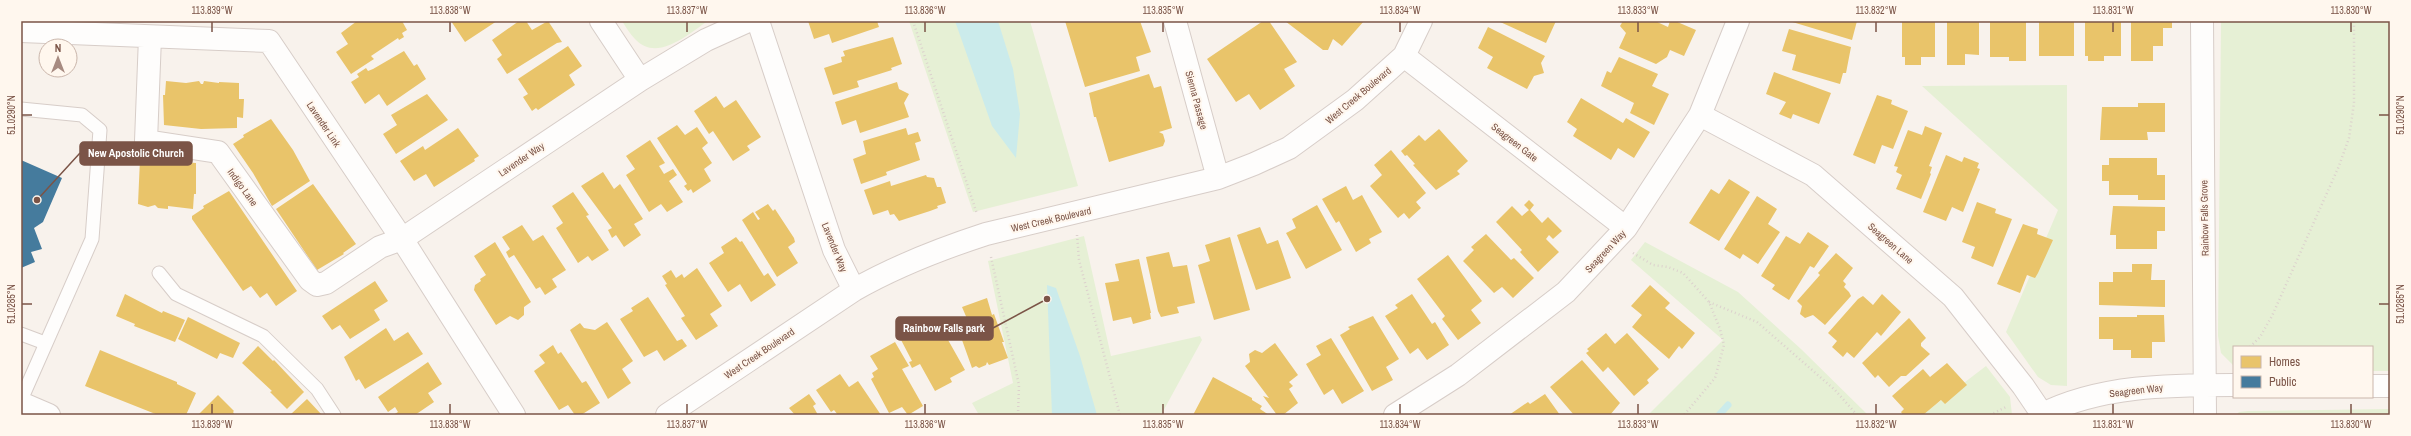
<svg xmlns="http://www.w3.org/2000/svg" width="2411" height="436" viewBox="0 0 2411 436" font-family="'Archivo Narrow',sans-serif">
<rect width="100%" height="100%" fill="#f8f2ec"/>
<path fill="#e6f0d5" d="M622,21H708C688,34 657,63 635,39C630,34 626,27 622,21Z
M909,21H1030L1078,186L973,212Z
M2221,21H2390V371H2372V347H2234V366L2221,353L2218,336Z
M2067,85V386L2051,385L2038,377L2006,332L2058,210L1922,86Z
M1084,236L1111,356L1200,336L1202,340L1161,415H979L972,403L1013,383L988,261Z
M1645,242L1738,292L1801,349L1868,415H1648L1723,340L1631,260Z
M1986,366L2010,397L2012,415H1922Z
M2390,409V415H2236L2239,412L2248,411Z"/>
<path fill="#cbebeb" d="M955,21H998L1013,69L1020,114L1016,158L992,126Z
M1047,285L1056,288L1080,356L1097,415H1052Z"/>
<path fill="#e9c46a" d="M357,21H402L407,30L402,33L404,37L399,40L398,38L371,56L374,59L351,74L336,52L348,44L341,33Z
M451,21H497L465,42Z
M519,21H526L532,30L548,21L562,42L557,43L507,74L497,59L502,55L492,40Z
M808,21H877L879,27L832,43L829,34L814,39Z
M1065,21H1140L1151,52L1136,57L1140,71L1085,87Z
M1263,21H1269L1297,62L1284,69L1295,86L1260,110L1249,94L1236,102L1207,59Z
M1285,21H1364L1342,46L1333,39L1328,50H1323Z
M1498,21H1556L1546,43Z
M1623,21H1655L1668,27L1670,21H1675L1696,30L1684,56L1670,50L1667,57L1656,64L1619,48L1626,33L1620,26Z
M1789,21H1857L1852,40Z
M1902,21H1935V57H1921V65H1905V57H1902Z
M1947,21H1979V55L1965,54V65H1947Z
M1990,21H2026V61H2009V57H1990Z
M2039,21H2074V56H2039Z
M2085,21H2121V56H2104V61H2088V56H2085Z
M2131,21H2172V28H2163V46H2153V61H2131Z
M1488,27L1545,56L1541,63L1544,73L1534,76L1527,89L1487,68L1493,57L1478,48Z
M1789,29L1851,47L1846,73H1843L1840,84L1792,70L1796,55L1782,51Z
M893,37L902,64L891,68L892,70L857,81L859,87L833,95L824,68L842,62L841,57L845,56L843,51Z
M568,46L582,66L569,75L575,85L538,110L536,108L532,111L523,97L528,94L518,79Z
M404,51L414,66L417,64L426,79L387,106L379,94L365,104L351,82L359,77L357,74L366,68L368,71L373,69Z
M1619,57L1658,74L1652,86L1669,94L1654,125L1630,113L1634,103L1601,86L1607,71L1611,73Z
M1774,72L1831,93L1819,124L1793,114L1791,119L1779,114L1786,102L1766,94Z
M1149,74L1154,88L1161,86L1172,128L1159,132L1163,134L1165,141L1163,146L1109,162L1096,117H1094L1089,93Z
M166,81L186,83L199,81L201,84H203L204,81L219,83V82L239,83V99H244L243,118L237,117V128L201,129L164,125L163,95H165Z
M897,82L899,89L909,94L904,103L909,117L860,133L856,120L842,125L835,102Z
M427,94L448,120L396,154L383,134L397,125L391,115Z
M1877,95L1892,100L1891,104L1908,111L1893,149L1882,145L1875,164L1853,155Z
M716,96L724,108L736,100L761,137L747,146L750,150L733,161L713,131L709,134L694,111Z
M1581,98L1623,123L1626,118L1650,132L1634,158L1618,148L1611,160L1573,136L1577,129L1567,122Z
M2138,103H2165V132H2147L2148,140H2100L2102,107H2138Z
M271,119L293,150L310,181L272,206L253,173L233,144L244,137L243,135Z
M677,125L685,135L697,127L708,143L702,148L712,163L704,169L711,181L693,193L691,189L688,191L684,186L687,184L657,138Z
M1925,126L1942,133L1929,166L1932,167L1930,173L1931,174L1921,199L1896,189L1902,175L1896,172L1898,167L1894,166L1908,130L1922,135Z
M458,128L479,156L474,159L475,161L434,187L426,174L414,181L400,161L423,146L425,150Z
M906,128L908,135L918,132L921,141L915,143L920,160L886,172L887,175L861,184L853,159L866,154L863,141Z
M1439,129L1468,161L1457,171L1460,174L1436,190L1413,165L1415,164L1407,155L1405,156L1401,151L1419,135L1425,141Z
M650,140L665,163L659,166L664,174L673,169L677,175L669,181L683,202L667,212L661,204L649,212L626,175L635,169L626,156Z
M1391,150L1426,193L1416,202L1421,208L1409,219L1404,213L1398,218L1370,186L1382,175L1374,165Z
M1946,155L1962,162L1964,157L1979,163L1977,168L1980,169L1963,212L1952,207L1946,221L1923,212Z
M2109,158H2157V175H2165V200H2138V195H2109V181H2102V165H2109Z
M140,159L196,163V194H194L193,209L168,206V209L158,208L155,205L148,207L138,204Z
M603,172L614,189L620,184L643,219L634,224L641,235L624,247L616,235L612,238L608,230L612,228L581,186Z
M926,175L927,177L934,178L937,187H941L946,203L937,206L938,208L930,211L899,221L894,214L890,215L888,210L873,215L864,190L890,181L891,186Z
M1729,179L1750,192L1719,241L1689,223L1711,189L1719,194Z
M313,184L356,244L343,253L344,254L317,270L276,209Z
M1346,186L1353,200L1362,195L1382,232L1369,239L1371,243L1356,252L1339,221L1336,223L1322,199Z
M229,191L297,291L276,306L267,293L260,298L251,286L243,291L192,219V216L204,208L203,206Z
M573,192L589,215L586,216L609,250L592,261L588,256L578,263L556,228L563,223L552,206Z
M1757,196L1777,209L1768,224L1780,232L1758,264L1743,254L1740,259L1724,249Z
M1529,200L1534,205L1530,210L1542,223L1548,217L1562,231L1553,239L1549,235L1546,239L1559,252L1538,272L1520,252L1522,250L1496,222L1512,206L1522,216L1529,210L1524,205Z
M1977,202L1996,209L1995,213L2012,219L1993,267L1971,258L1975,247L1962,242Z
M768,204L773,211L775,209L794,238L795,242L788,247L798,263L777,277L742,220L753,212L758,220L760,219L755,212Z
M1317,205L1342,250L1306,269L1286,233L1296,228L1292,219Z
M2113,206L2165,207V231H2157V249H2116V235H2110Z
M2023,224L2038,229L2037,234L2053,240L2038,273L2035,278L2027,275L2020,293L1997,284Z
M522,225L533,241L543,235L566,270L552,279L557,287L545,295L540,287L536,289L514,255L509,258L506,252L510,249L502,237Z
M1260,227L1267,244L1278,240L1291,278L1256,290L1237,235Z
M1808,232L1829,246L1814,268L1810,266L1789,300L1772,289L1775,285L1761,276L1786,236L1800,244Z
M1486,234L1511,260L1514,258L1534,278L1513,298L1502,287L1494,293L1463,261L1474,250L1471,247Z
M736,237L740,242L742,241L764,276L768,273L776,285L751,302L740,284L728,292L709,263L724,253L721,247Z
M1230,237L1250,310L1214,320L1198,265L1210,261L1205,245Z
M495,242L531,302L524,307V315L518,320L510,316L496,325L474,290L475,285L481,281L480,279L486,275L474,256Z
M1169,252L1173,267L1187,265L1195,303L1177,307L1179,313L1161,317L1158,311L1146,257Z
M1836,253L1853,268L1843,281L1846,284L1844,287L1849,292L1851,296L1825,325L1813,315L1805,318L1800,314L1802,306L1797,301L1820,275L1818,273Z
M1448,255L1482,301L1471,310L1481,323L1458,340L1442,319L1445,316L1417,279Z
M1139,259L1151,313H1150L1151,319L1133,324L1131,317L1113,321L1105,283L1119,281L1115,264Z
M2132,264H2152L2151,280H2165V307L2099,305V282H2113V272H2132Z
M697,268L722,306L710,314L718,326L696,340L681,318L685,316L665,285L667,284L662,276L671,270L676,278L682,274L684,278Z
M375,281L388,301L374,310L380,320L350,339L340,325L332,330L322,316Z
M1650,285L1670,303L1665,308L1695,333L1682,349L1679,346L1669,359L1632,327L1642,315L1631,306Z
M125,294L162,313L163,311L185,320L175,342L134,326L135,324L116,316Z
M1412,294L1432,324L1435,322L1449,345L1427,360L1418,348L1410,354L1385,316L1398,308L1395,305Z
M1882,294L1901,312L1881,336L1877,332L1854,358L1847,352L1843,357L1832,347L1837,341L1828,333L1858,299L1863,296L1873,305Z
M648,297L677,341L682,339L687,346L664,361L657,350L644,357L620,319L633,311L631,308Z
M987,298L992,315L994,314L1004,342H1002L1008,358L989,365L987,362L986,365L979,368L976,366L972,368L962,340L964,339L959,324L968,321L962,307Z
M2137,315H2164L2165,342H2152V358H2131V350H2113V339H2099V317H2137Z
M1373,316L1399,359L1386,367L1393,380L1372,391L1340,335L1350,329L1348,327Z
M188,317L240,343L233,358L220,353L217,359L178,339Z
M1909,318L1926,338L1921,343V346L1930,354L1906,376H1901L1889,387L1878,375L1875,378L1862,363Z
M607,322L633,361L622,369L631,383L608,399L570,330L580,323L584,328L595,330Z
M923,325L930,337L943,331L965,370L950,378L952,382L935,391L920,364L912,368L909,362L912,361L900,338Z
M386,328L394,341L408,332L423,354L365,389L359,379L356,381L344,357Z
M1606,333L1615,344L1627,333L1659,369L1647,380L1649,383L1634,396L1608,367L1603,372L1586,353L1589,351L1587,349Z
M1331,338L1364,391L1342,404L1333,389L1324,395L1306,364L1321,355L1316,346Z
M895,342L909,366L902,369L923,406L908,415L902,407L889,413L871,379L874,377L872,373L878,369L870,356Z
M1275,343L1298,375L1289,382L1293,386L1289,389L1298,403L1283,415H1277L1263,396L1269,398L1245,366L1250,362L1249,354L1255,350L1262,353Z
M553,345L558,354L561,352L582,383L586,381L600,403L581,415H575L568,405L559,410L534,371L545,363L539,355Z
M258,346L273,361L274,360L304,392L287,409L270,392L272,391L242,363Z
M100,350L177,382V384L196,393L186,415H158L85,386Z
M1582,360L1620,403L1610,415H1574L1550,387Z
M428,362L442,384L428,393L434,402L415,415H393L398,412L395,407L388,412L378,397Z
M1947,363L1967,385L1945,404L1941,400L1923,415H1903L1901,412L1904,409L1892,396L1923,369L1930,377Z
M840,374L849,387L858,381L881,415H838L834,410L831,412L816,390Z
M1213,377L1252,398V400L1262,406L1260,409L1269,415H1193Z
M809,394L816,404L813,406L818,415H795L789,408Z
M1545,394L1560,415H1509L1528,402L1530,404Z
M218,395L234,411L233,412L235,415H198Z
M307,399L322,415H290Z"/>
<path fill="#457b9d" d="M21,160L62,178L43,222L34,228L42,249L31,252L35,262L21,268Z"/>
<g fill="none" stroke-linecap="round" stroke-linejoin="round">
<path stroke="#cbebeb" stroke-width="7" d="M1719,415L1728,405"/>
<defs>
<path id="service" d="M21,109L82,115L100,130L92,239L21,400
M159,273L176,294L263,336L317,389L334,415
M21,334L45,343"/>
<path id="minor" d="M601,21L640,80
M758,21L834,250L854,290
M1175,21L1218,178
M2202,21L2205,415
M21,31L269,41L402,239L514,415
M150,37L146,141L218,152L310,280L317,285L326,283L380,247L402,239L640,80L706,40L748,21
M1404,56L1626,228
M1700,115L1813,175L1953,297L2023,386L2042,414
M2372,386H2390
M21,403L49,415
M667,415L854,290C896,266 940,249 986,234L1218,178L1254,164L1289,148L1355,100L1404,56L1421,21
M1395,415L1458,375L1566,292L1626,228L1700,115L1738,21
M2041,415C2100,385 2170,385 2234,385"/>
</defs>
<use href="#service" stroke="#d7cdc8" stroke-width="15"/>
<use href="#minor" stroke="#d7cdc8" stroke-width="24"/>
<path stroke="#dcd1cd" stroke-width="2.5" stroke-dasharray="1 3" stroke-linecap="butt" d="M283,21H284
M913,21L977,214
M1077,235L1079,260L1120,415
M1633,253L1653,265L1668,267L1683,273L1709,302L1720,329L1724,345L1715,378L1684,415
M991,257L1019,385L1018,415
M1709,302L1757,322L1835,390L1857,415
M2250,347L2260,337L2272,316L2339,166L2349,138L2354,103V21
M1990,415L2006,407"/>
<use href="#service" stroke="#fefdfc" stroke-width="13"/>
<use href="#minor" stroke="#fefdfc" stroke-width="22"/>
</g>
<path fill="none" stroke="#7b5447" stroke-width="1.5" d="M212,22V32M450,22V32M687,22V32M925,22V32M1163,22V32M1400,22V32M1638,22V32M1876,22V32M2113,22V32M2351,22V32M22,115H32M2379,115H2389M22,304H32M2379,304H2389M212,404V414M450,404V414M687,404V414M925,404V414M1163,404V414M1400,404V414M1638,404V414M1876,404V414M2113,404V414M2351,404V414"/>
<g text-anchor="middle" stroke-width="4" stroke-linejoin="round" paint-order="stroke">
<g font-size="10" fill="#7b5447" stroke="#fff7ee">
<text transform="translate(1358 95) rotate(-40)" y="4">West Creek Boulevard</text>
<text transform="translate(1197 100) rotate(75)" y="4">Sienna Passage</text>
<text transform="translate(324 124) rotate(56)" y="4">Lavender Link</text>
<text transform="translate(1515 142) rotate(38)" y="4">Seagreen Gate</text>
<text transform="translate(521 159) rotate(-34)" y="4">Lavender Way</text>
<text transform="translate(243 187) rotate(54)" y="4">Indigo Lane</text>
<text transform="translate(2204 218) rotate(-91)" y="4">Rainbow Falls Grove</text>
<text transform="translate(1051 219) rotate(-13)" y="4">West Creek Boulevard</text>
<text transform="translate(1891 243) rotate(41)" y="4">Seagreen Lane</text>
<text transform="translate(835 247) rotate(68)" y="4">Lavender Way</text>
<text transform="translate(1605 251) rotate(-47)" y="4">Seagreen Way</text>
<text transform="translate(759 353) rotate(-34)" y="4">West Creek Boulevard</text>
<text transform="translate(2136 390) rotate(-7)" y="4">Seagreen Way</text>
</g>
</g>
<path fill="none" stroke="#7b5447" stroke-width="1.5" d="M37 200L80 153M1047 299L993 328"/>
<g fill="#7b5447" stroke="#fff7ee" stroke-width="1.5">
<circle cx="37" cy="200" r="4"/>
<circle cx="1047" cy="299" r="4"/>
</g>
<g fill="#7b5447" stroke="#7b5447" stroke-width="1.5">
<rect x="80" y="142" width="112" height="23" rx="4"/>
<rect x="896" y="317" width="97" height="23" rx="4"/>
</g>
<g font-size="11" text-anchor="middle" font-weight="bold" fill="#fff">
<text x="136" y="157">New Apostolic Church</text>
<text x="944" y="332">Rainbow Falls park</text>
</g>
<rect width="2411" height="436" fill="none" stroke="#fff7ee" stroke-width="44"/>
<rect x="2233" y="346" width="140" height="52" fill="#fff7ee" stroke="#cab6ab"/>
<rect x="2241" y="356" width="20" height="12" fill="#e9c46a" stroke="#cab6ab"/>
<text x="2269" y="366" font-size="12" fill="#7b5447">Homes</text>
<rect x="2241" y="376" width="20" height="12" fill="#457b9d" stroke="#cab6ab"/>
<text x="2269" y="386" font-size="12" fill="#7b5447">Public</text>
<g transform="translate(58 58)"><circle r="19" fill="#fff7ee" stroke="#cab6ab"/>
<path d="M0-3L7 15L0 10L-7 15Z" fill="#a78b81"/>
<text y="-6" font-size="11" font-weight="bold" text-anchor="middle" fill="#7b5447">N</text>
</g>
<rect x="22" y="22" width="2367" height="392" fill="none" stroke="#7b5447" stroke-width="1.5"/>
<g font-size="10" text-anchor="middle" fill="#7b5447">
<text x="212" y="14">113.839°W</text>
<text x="450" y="14">113.838°W</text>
<text x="687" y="14">113.837°W</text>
<text x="925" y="14">113.836°W</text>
<text x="1163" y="14">113.835°W</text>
<text x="1400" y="14">113.834°W</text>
<text x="1638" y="14">113.833°W</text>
<text x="1876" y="14">113.832°W</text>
<text x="2113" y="14">113.831°W</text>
<text x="2351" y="14">113.830°W</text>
<text transform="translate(11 115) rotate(-90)" y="4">51.0290°N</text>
<text transform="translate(2400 115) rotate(-90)" y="4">51.0290°N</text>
<text transform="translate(11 304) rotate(-90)" y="4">51.0285°N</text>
<text transform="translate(2400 304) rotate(-90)" y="4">51.0285°N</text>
<text x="212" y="428">113.839°W</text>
<text x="450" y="428">113.838°W</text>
<text x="687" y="428">113.837°W</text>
<text x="925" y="428">113.836°W</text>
<text x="1163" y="428">113.835°W</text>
<text x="1400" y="428">113.834°W</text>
<text x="1638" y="428">113.833°W</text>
<text x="1876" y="428">113.832°W</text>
<text x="2113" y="428">113.831°W</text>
<text x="2351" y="428">113.830°W</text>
</g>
</svg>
